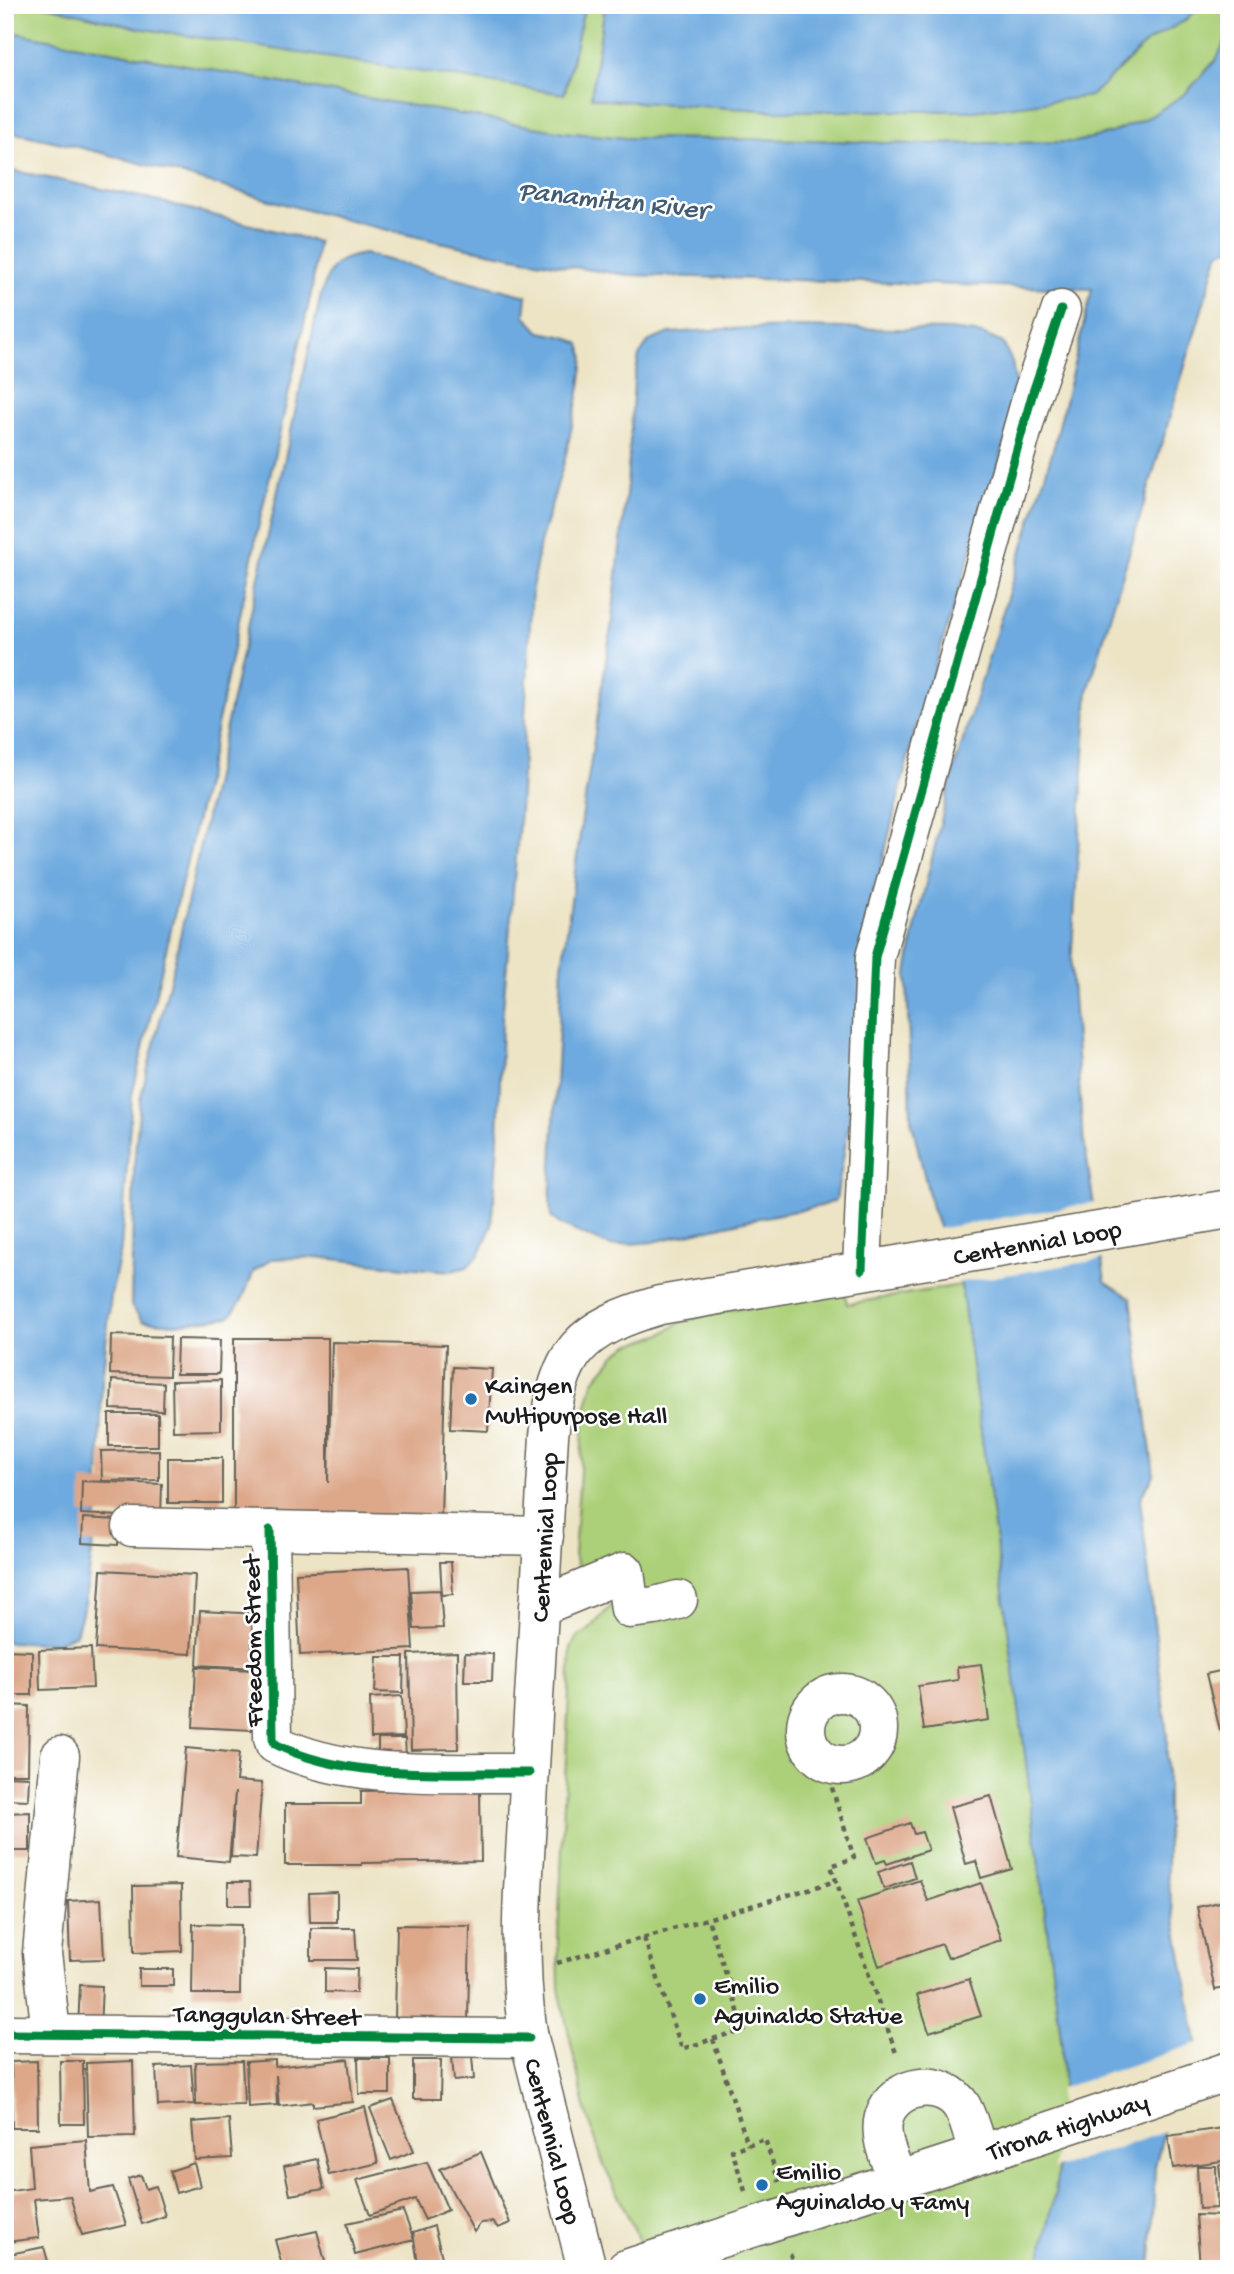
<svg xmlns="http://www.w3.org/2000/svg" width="1234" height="2274" viewBox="0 0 1234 2274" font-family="'Gochi Hand',sans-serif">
<rect width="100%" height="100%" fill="#fff"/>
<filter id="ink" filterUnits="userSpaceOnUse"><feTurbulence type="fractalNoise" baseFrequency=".0143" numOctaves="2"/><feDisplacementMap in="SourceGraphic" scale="14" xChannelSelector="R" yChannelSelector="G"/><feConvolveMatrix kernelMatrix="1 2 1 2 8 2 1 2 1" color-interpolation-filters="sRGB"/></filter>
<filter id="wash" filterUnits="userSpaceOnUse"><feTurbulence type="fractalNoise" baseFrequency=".00686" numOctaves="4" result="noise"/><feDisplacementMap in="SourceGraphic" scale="28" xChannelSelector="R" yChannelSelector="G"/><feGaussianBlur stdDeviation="1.57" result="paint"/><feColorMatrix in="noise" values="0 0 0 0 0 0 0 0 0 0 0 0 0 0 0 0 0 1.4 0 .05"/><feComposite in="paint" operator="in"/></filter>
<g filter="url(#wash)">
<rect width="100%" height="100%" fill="#ede4c6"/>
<path fill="#acd079" stroke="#64764a" stroke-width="2" d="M5,5H43L138,28L565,93L585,5H605L591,97L605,100L778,111H975L1118,71L1146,43L1187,19L1200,5H1229V34L1216,60L1186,93L1151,116L1111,133L1076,142L1008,144H911L809,140L624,138L563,132L298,86L5,31Z
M961,1285L1021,1724L1062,2046L1064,2119L1055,2194L1038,2269H647L636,2233L604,2166L585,2107L559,1989L558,1937L571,1647L577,1637L588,1631L624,1592C598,1586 580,1586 574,1555L584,1417L593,1382L616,1354L629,1345L662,1334L679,1323L712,1313L845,1293L847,1304Z"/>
<path fill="#6eaadf" stroke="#45637e" stroke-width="2" d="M43,5H585L564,94L138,28Z
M605,5H1200L1187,19L1146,43L1091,96L975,111H778L605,100L591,97Z
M5,31L298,86L563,132L625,138L809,140L911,144L1076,142L1111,133L1151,116L1186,93L1216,60L1229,34V249L1219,252L1088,691L1071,967L1082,1126L1105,1281L1131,1298L1154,1475L1140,1498L1167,1736V1875L1199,2053L1166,2123L1155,2166L1151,2269H1038L1055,2194L1064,2119L1062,2046L1021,1724L961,1285L932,1208L911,1119L907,974L914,933L951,779L1055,443L1092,289L629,275C507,260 387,232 269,200C181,175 95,148 5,131Z
M5,169L151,199L318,242L312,289L259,524L205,784L132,1095L121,1249L111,1295L102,1382L98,1507L85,1603L76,1634L56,1643L5,1642Z
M364,254L527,296L525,316L540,332L566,337L580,344L584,358L580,387L565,459L540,543L532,588L520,810L502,1021L498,1140L492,1225L479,1255L467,1267L451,1271L404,1267L316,1257L272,1259L254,1271L242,1300L229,1317L175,1324L143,1321L131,1306L134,1166L140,1100L173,968L321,294C331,266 333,259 364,254Z
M795,327L950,330L982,334L1003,343L1012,362L1017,391L1002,453L914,734L882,863L852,1106L836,1200L821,1206L749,1220L653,1242L610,1246L561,1225L551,1217L550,1203L562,967L582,819L611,628L627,485L634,381L639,356L649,341L670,333L724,329Z"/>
<path fill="#ede4c6" d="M1097,1202L1105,1259L956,1283L936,1229Z
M1201,2042L1202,2055L1168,2131L1054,2169L1060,2119L1059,2089Z"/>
<g id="blocks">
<path fill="#dda88a" d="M111,1335L170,1337L169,1376L110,1374Z
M234,1338H328V1483L332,1342L446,1345L441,1517L234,1515Z
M177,1339L220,1340L219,1374H176Z
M453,1367L492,1369L488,1431L450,1429Z
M112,1380L164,1383L163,1411L111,1409Z
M221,1380V1430L173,1431L172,1381Z
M109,1414H158V1446H109Z
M159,1450V1480L102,1481L101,1451Z
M168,1458H222V1503H168Z
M82,1481L162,1484L161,1518L81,1514Z
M83,1518L119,1520L118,1545L82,1543Z
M440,1562H451L453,1594L442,1595Z
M408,1567L413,1649L300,1655L296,1573Z
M101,1570L195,1575L191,1654L96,1649Z
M440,1590L443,1628L414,1629L411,1591Z
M200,1611L262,1614L259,1668L197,1665Z
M91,1648L93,1688L40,1690L39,1650Z
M5,1650L32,1651V1695H5Z
M457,1652L458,1749L411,1750L409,1654Z
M465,1653L493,1654L492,1681H464Z
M377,1657H404L403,1693L375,1692Z
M981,1664L989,1720L924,1730L918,1686L958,1680L957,1667Z
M196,1667L254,1670L252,1730L193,1727Z
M1229,1669V1728L1220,1730L1206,1674Z
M402,1696L404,1737L371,1738L370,1698Z
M5,1705L29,1706L28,1774H5Z
M378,1739H405L406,1757H378Z
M186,1748L239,1753L236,1781L262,1783L256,1858L231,1857L235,1792L229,1862L176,1857Z
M5,1776L29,1777L28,1800L5,1799Z
M480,1789L481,1861L362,1863V1865H285V1804H361V1791Z
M991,1796L1012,1869L981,1878L976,1861L966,1864L950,1807Z
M30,1812V1851H6L5,1813Z
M910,1823L914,1834L922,1832L928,1850L887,1864L885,1860L876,1863L867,1838Z
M910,1861L915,1878L884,1889L878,1872Z
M920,1880L928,1901L981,1883L1001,1940L948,1958L942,1944L879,1966L857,1901Z
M228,1882H250L251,1905H228Z
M181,1885L182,1951L134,1953L133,1886Z
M337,1892V1922H310L309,1893Z
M101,1899L104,1959L70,1960L68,1901Z
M1229,1900V1987L1215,1990L1197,1907Z
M193,1924L241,1925L240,1994H192Z
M397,1925L470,1926L468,2021L395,2020Z
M311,1928H355L357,1960H311Z
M5,1963H10L9,2025H5Z
M325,1968L357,1969L356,1993L325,1992Z
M139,1969H173V1986H139Z
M969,1979L981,2016L929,2032L917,1995Z
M80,1985L102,1986L100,2029L78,2028Z
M472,2056L474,2079L454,2081L452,2057Z
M358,2058H390V2094H359Z
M348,2059L353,2102L313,2106V2102L279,2106L276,2075L277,2105L248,2107L246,2062L275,2060V2067Z
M413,2060H441L440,2099H413Z
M37,2061L38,2128H12L11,2062Z
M60,2061H83L84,2124H61Z
M133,2061L135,2136L88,2137L86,2063Z
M242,2061L244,2104L196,2105L195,2062Z
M191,2065L194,2104L158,2106L156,2067Z
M393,2100L414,2151L391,2160L370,2108Z
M365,2107L378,2163L329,2175L316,2119Z
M229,2119L232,2158L195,2160L192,2122Z
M1229,2127V2160L1173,2168L1168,2136Z
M86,2140L90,2192L113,2187L126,2225L82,2235L70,2196L34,2199L39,2238L6,2242L5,2192L32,2188L29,2145Z
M481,2152L510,2223L498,2228L493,2222L481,2223L474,2232L440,2169Z
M317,2159L324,2189L290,2195L284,2166Z
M427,2162L448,2210L425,2220L415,2199L370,2215L357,2180Z
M194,2163L200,2186L176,2193L170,2171Z
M1229,2164V2209L1224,2210L1219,2165Z
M1197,2166H1216L1217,2208L1199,2209Z
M141,2175L146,2189L156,2186L165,2216L142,2224L128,2179Z
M403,2211L414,2240L355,2255L347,2223Z
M1196,2215L1229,2216V2268L1200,2266Z
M434,2226L445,2269H419L413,2233Z
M317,2231L327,2269H283L275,2240Z
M44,2247L50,2269H5V2255Z"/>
</g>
</g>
<g filter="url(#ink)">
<use href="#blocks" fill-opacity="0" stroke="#656258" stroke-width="2"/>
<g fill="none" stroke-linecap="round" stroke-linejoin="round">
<defs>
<g id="minor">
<path d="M862,1270L875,957L1033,392L1061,310"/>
<path d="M132,1527L544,1536"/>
<path d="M270,1530L273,1738L275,1744C347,1781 450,1772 529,1773"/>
<path d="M539,1607L625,1572L630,1609L655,1606L678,1600"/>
<circle cx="842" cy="1729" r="36"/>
<path d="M51,2033L42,1953L60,1756"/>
<path d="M5,2034L529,2038"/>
<path d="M898,2181C891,2162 878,2138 884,2117C894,2083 944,2077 962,2107C970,2121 974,2140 978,2154"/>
<path id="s1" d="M626,2269L1041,2134L1229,2071"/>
</g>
<g id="major">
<path id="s2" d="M587,2269L529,2038C520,1989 521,1940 523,1890L549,1436C558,1351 579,1329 660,1305L1229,1209"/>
</g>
</defs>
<use href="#minor" stroke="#656258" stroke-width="41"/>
<use href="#major" stroke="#656258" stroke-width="41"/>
<path stroke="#656258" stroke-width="4.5" stroke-dasharray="5 5" stroke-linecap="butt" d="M823,1759L854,1858L831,1866L897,2056
M644,1938L682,2049L744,2029L708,1919
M557,1963L836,1881
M713,2039L748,2145
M745,2191L732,2150L765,2139L779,2182
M790,2254L796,2269"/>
<use href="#minor" stroke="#fff" stroke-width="38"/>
<use href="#major" stroke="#fff" stroke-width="38"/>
<defs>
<path id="cycleway" d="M862,1270L875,957L1033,392L1061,310
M270,1530L273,1738L275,1744C347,1781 450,1772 529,1773
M5,2034L529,2038"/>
</defs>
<use href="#cycleway" stroke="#fff" stroke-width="13"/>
<use href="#cycleway" stroke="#00873e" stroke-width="9"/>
</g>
</g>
<g fill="#1f6fb2" stroke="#fff" stroke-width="2.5">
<circle cx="471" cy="1399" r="7"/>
<circle cx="700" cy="1999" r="7"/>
<circle cx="762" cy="2185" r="7"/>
</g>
<g text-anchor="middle" stroke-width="5" stroke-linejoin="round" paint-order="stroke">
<g font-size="26" fill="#1c1c1c" stroke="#fff">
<text dy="9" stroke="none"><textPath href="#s2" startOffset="1412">Centennial Loop</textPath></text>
<text dy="9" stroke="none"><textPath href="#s2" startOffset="740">Centennial Loop</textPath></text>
<text transform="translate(251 1641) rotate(-91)" y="9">Freedom Street</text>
<text transform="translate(267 2014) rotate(1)" y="9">Tanggulan Street</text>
<text dy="9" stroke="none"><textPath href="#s1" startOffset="464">Tirona Highway</textPath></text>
<text transform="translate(554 2141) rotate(76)" y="9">Centennial Loop</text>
</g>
<g font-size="26" fill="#1c1c1c" stroke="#fff" text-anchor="start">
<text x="485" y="1393">Kaingen<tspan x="485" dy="30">Multipurpose Hall</tspan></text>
<text x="714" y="1993">Emilio<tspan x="714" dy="30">Aguinaldo Statue</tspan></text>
<text x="776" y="2179">Emilio<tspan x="776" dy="30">Aguinaldo y Famy</tspan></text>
</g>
<g font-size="28" font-style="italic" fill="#415c74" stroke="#fff">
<text transform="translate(613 198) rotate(6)" y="10">Panamitan River</text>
</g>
</g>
<rect width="1234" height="2274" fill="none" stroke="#fff" stroke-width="28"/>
</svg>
